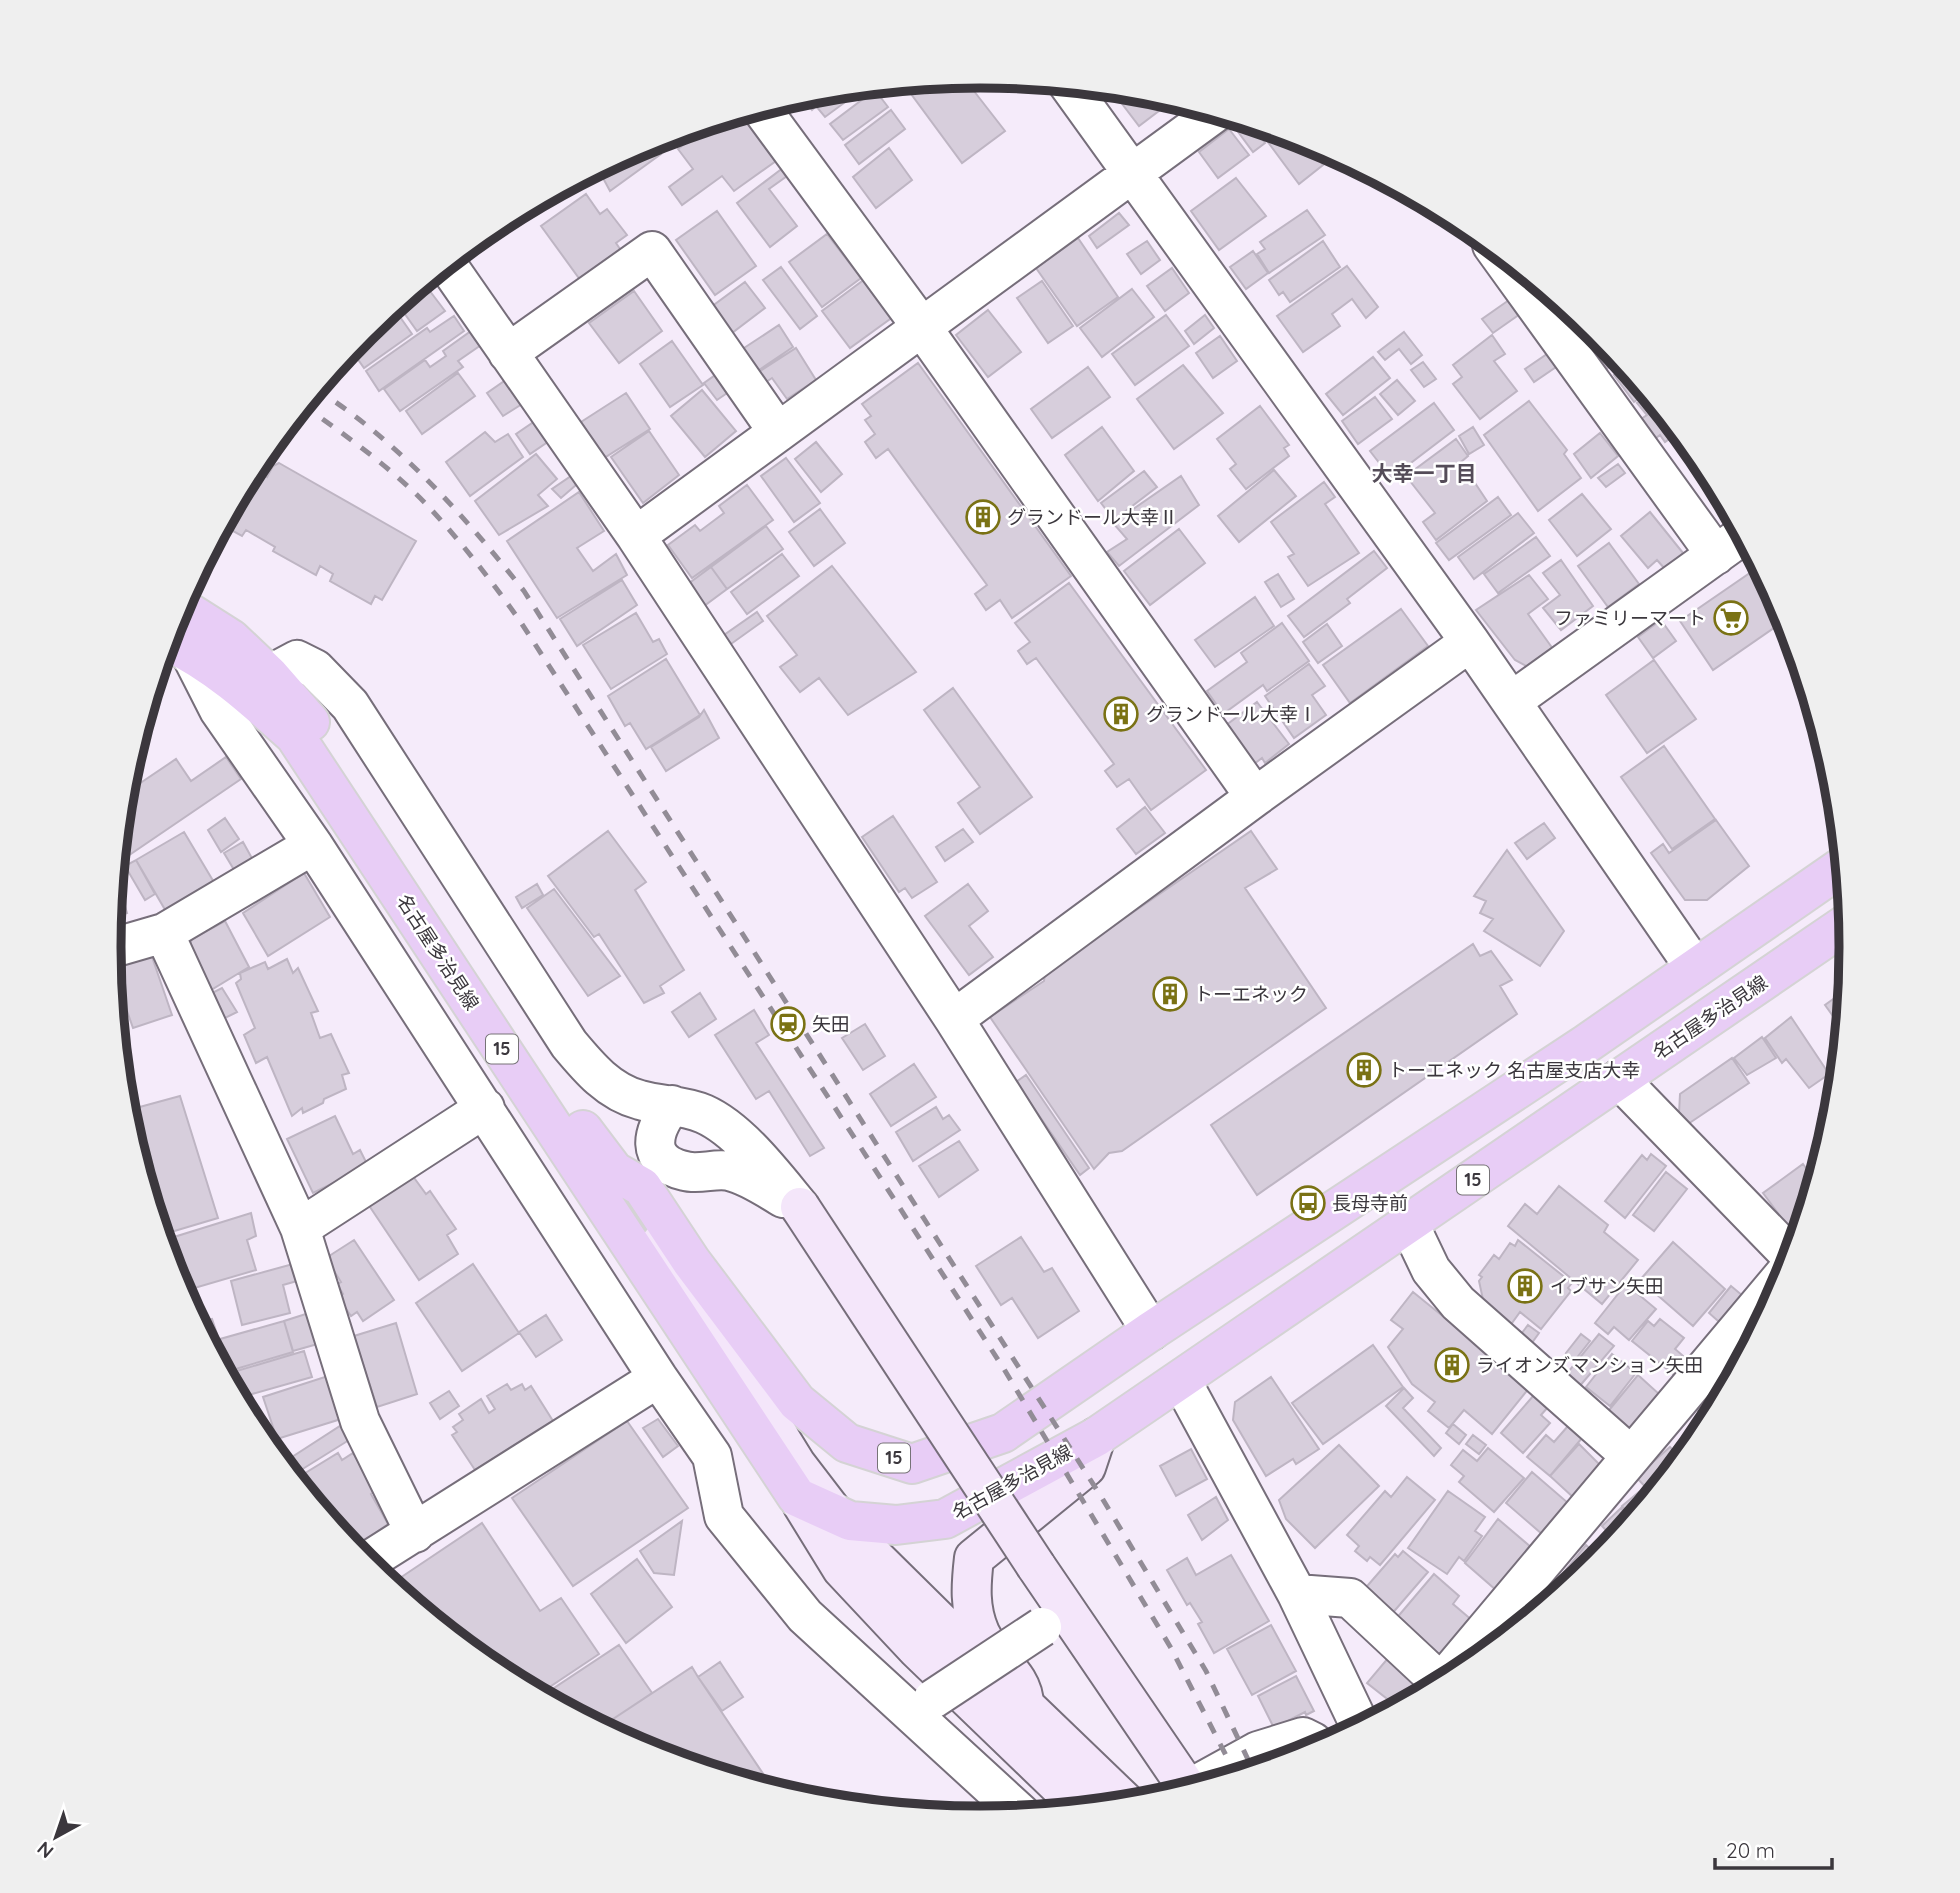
<svg xmlns="http://www.w3.org/2000/svg" width="1960" height="1893" viewBox="0 0 1960 1893" font-family="Quicksand,'Noto Sans JP',sans-serif">
<rect width="100%" height="100%" fill="#f5ebfa"/>
<path fill="#d7cedc" stroke="#beb5c3" stroke-width="2" d="M963,77L1005,131L962,163L903,83Z
M867,86L825,117L816,106L812,110L807,103L803,107L795,96Z
M1110,88L1150,92L1172,101L1139,126Z
M875,90L888,107L843,140L830,124Z
M749,110L783,156L734,191L722,176L682,205L669,187L693,169L678,149L696,135L691,128Z
M891,110L905,129L859,164L845,145Z
M1241,120L1250,122L1265,143L1253,152L1233,125Z
M1263,126L1304,139L1323,165L1299,184L1259,130Z
M1229,129L1249,155L1218,178L1199,152Z
M651,140L661,154L610,191L603,178L610,173L604,164Z
M889,148L912,180L876,208L853,177Z
M788,164L794,171L769,189L797,226L770,247L737,203Z
M1236,178L1266,216L1219,250L1191,211Z
M586,194L600,214L607,209L627,235L616,243L622,252L581,281L541,226Z
M533,202L537,207L494,234L490,227L496,222Z
M1307,210L1325,235L1269,273L1257,254L1265,249L1260,242Z
M717,211L756,266L715,295L676,240Z
M1119,213L1129,225L1097,248L1089,236Z
M827,234L861,278L822,307L789,262Z
M1078,238L1118,297L1077,326L1036,268Z
M1147,241L1160,260L1141,274L1127,254Z
M1323,241L1340,267L1290,302L1283,292L1279,295L1269,280Z
M1253,251L1268,273L1246,289L1230,267Z
M1347,266L1378,307L1366,318L1352,299L1332,314L1340,326L1303,352L1277,316Z
M781,267L817,316L800,329L763,280Z
M1172,268L1189,293L1165,311L1147,286Z
M869,276L897,314L850,348L822,311Z
M1042,281L1073,326L1048,343L1017,298Z
M423,282L445,311L417,331L397,303Z
M745,282L765,308L728,336L707,310Z
M1132,289L1154,317L1102,357L1080,328Z
M634,291L662,331L619,363L589,323Z
M1509,300L1520,314L1493,333L1482,319Z
M393,307L412,334L364,368L350,348L364,330Z
M988,310L1021,352L988,377L956,335Z
M1166,315L1189,346L1135,385L1112,354Z
M1205,315L1214,328L1194,344L1185,331Z
M454,316L464,331L379,391L366,371L427,328L430,332Z
M1584,321L1601,336L1588,346L1574,328Z
M779,325L793,347L756,372L741,350Z
M471,331L481,345L458,361L463,367L400,411L384,389L425,360L430,367L446,356L443,351Z
M1404,332L1422,355L1411,364L1399,349L1385,360L1378,352Z
M1492,335L1505,354L1494,361L1517,391L1480,419L1453,384L1462,377L1453,365Z
M1220,336L1237,361L1213,378L1196,353Z
M1603,339L1623,363L1617,368L1614,364L1608,368L1598,356L1604,351L1598,342Z
M672,341L703,385L670,407L640,364Z
M796,348L816,380L787,399L772,378L763,384L757,373Z
M1550,352L1559,365L1534,382L1525,369Z
M1373,357L1390,378L1343,415L1326,394Z
M1423,362L1436,379L1424,387L1411,370Z
M918,363L1071,576L1012,618L1000,600L986,610L975,594L987,585L888,449L876,458L865,442L875,434L865,420L871,416L862,404Z
M1183,365L1223,413L1174,449L1137,399Z
M1088,367L1110,397L1052,438L1031,409Z
M1626,367L1647,393L1634,402L1614,375Z
M721,371L733,389L717,400L704,383Z
M458,373L475,396L422,434L406,411Z
M513,375L530,399L503,416L487,393Z
M1397,380L1415,401L1398,415L1380,394Z
M702,390L736,431L705,457L671,416Z
M626,393L650,429L604,458L581,422Z
M1649,395L1679,432L1665,442L1660,435L1656,438L1641,419L1647,415L1637,403Z
M1375,397L1392,419L1358,444L1342,421Z
M1529,401L1567,450L1564,454L1581,478L1538,511L1484,435Z
M1434,403L1454,430L1391,478L1370,451Z
M1260,406L1289,445L1284,448L1289,456L1246,489L1230,469L1236,464L1217,439Z
M541,417L555,437L530,454L516,434Z
M1102,427L1134,471L1098,501L1065,455Z
M1473,427L1484,445L1469,454L1459,436Z
M282,430L287,433L269,463L260,457Z
M649,431L679,475L643,503L611,457Z
M485,432L495,442L508,434L523,457L470,496L446,462Z
M1600,433L1618,456L1591,478L1574,454Z
M1456,439L1468,456L1461,462L1487,501L1436,540L1423,522L1435,513L1406,476Z
M816,442L842,474L821,492L795,459Z
M536,454L557,479L538,495L548,506L499,535L475,501Z
M786,458L820,503L794,522L761,476Z
M279,463L416,541L382,600L375,596L371,604L330,581L333,574L320,566L316,575L273,551L275,547L246,530L242,536L222,525L252,468L267,477L273,466Z
M1618,464L1625,473L1606,487L1598,478Z
M1274,470L1296,496L1239,542L1218,516Z
M1144,471L1157,487L1114,520L1101,503Z
M571,476L576,485L561,498L552,489Z
M1181,476L1199,505L1119,566L1107,552L1127,539L1113,523Z
M1324,482L1335,497L1325,504L1359,553L1308,586L1288,557L1294,554L1271,522Z
M747,485L773,520L692,578L668,545L695,525L700,531L724,513L719,506Z
M579,492L604,531L577,548L593,571L616,554L627,575L557,618L507,541Z
M1582,494L1611,529L1577,556L1549,520Z
M1498,497L1511,515L1449,560L1436,543Z
M820,509L845,543L814,566L789,532Z
M1650,512L1683,553L1665,569L1657,560L1648,568L1621,536Z
M1518,513L1534,533L1474,579L1458,557Z
M766,526L783,549L727,589L711,567Z
M1179,529L1205,563L1150,605L1124,571Z
M1536,537L1550,556L1498,593L1484,574Z
M1609,543L1639,584L1608,607L1578,566Z
M1374,551L1387,568L1347,599L1350,603L1304,637L1288,616Z
M782,554L799,576L747,614L731,592Z
M1561,560L1593,606L1561,630L1543,608L1560,595L1543,573Z
M832,566L916,672L848,715L819,678L800,692L780,667L797,655L767,616Z
M1760,566L1787,619L1713,670L1680,621Z
M711,567L727,589L704,606L688,584Z
M1278,574L1294,599L1281,607L1265,582Z
M1529,575L1548,599L1528,614L1553,649L1528,667L1515,660L1476,610Z
M622,580L637,605L577,646L560,619Z
M1069,583L1206,770L1151,810L1129,779L1117,787L1105,771L1114,764L1036,658L1027,664L1018,651L1030,642L1015,623Z
M1255,597L1274,626L1215,667L1195,640Z
M1401,609L1428,646L1350,703L1323,665Z
M757,612L763,621L731,644L724,635Z
M636,613L653,642L659,639L667,654L611,689L583,645Z
M1661,620L1676,641L1653,658L1638,637Z
M1282,623L1309,661L1267,691L1263,685L1223,714L1207,691L1247,662L1241,653Z
M1327,624L1342,646L1318,663L1303,642Z
M666,659L700,715L646,749L630,723L625,726L608,696Z
M1654,660L1696,719L1647,753L1606,695Z
M1309,664L1325,686L1312,695L1326,715L1294,738L1265,696Z
M953,688L1032,797L980,834L958,803L980,787L924,710Z
M1257,702L1289,744L1265,763L1262,758L1254,764L1225,726Z
M704,710L719,738L666,771L651,747L699,717Z
M1664,746L1715,819L1672,849L1621,777Z
M226,757L241,779L119,862L124,794L176,759L191,781Z
M1145,807L1165,833L1136,854L1117,829Z
M893,816L937,882L912,898L905,888L899,892L862,837Z
M225,818L239,839L221,852L208,830Z
M1716,820L1749,866L1707,900H1685L1651,853L1663,844L1669,853Z
M1544,823L1555,838L1527,859L1515,843Z
M963,829L973,842L945,861L936,847Z
M608,831L646,882L635,890L684,970L660,986L664,993L644,1003L599,934L594,937L548,876Z
M1251,831L1277,869L1245,888L1326,1008L1122,1151L1109,1153L1094,1169L990,1017L1044,981L1045,973Z
M184,832L215,884L167,913L136,860Z
M243,842L254,862L236,873L224,853Z
M1507,850L1564,931L1540,966L1484,931L1493,919L1480,913L1486,901L1474,896Z
M136,860L155,894L145,900L125,866Z
M304,873L330,917L268,956L243,913Z
M116,876L127,913L111,918Z
M537,884L543,895L522,908L516,897Z
M968,884L988,911L969,926L993,957L969,975L925,916Z
M554,889L620,976L588,996L527,908Z
M225,921L249,967L211,990L189,947L192,939Z
M1473,944L1480,956L1491,951L1512,980L1500,986L1517,1014L1257,1195L1211,1125Z
M151,954L172,1015L133,1028L112,968Z
M287,959L293,973L298,968L318,1011L311,1013L320,1038L331,1034L349,1073L342,1075L346,1089L324,1099L323,1103L303,1113L302,1108L292,1116L267,1057L256,1063L244,1035L255,1028L236,983L241,979L240,973L265,962L268,969Z
M222,988L237,1012L223,1019L212,993Z
M1847,989L1843,1030L1825,1005Z
M700,993L716,1019L689,1037L672,1012Z
M754,1010L769,1035L756,1043L824,1148L810,1156L769,1091L756,1099L715,1035Z
M1791,1017L1829,1074L1809,1088L1786,1059L1782,1063L1765,1038Z
M865,1024L885,1056L863,1070L842,1038Z
M1762,1037L1776,1058L1747,1075L1734,1058Z
M1732,1058L1749,1083L1688,1124L1679,1114L1680,1094Z
M914,1064L936,1097L891,1126L870,1094Z
M1026,1075L1089,1168L1080,1175L1016,1082Z
M1838,1078L1834,1117L1831,1129L1819,1114L1835,1103L1824,1089Z
M180,1096L218,1218L161,1235L125,1111Z
M936,1107L943,1119L949,1115L960,1130L913,1161L896,1132Z
M335,1116L353,1154L360,1150L368,1166L313,1193L287,1139Z
M959,1141L978,1170L939,1197L919,1166Z
M1651,1154L1666,1166L1625,1218L1605,1201L1642,1155L1647,1160Z
M1803,1164L1815,1180L1804,1216L1789,1228L1763,1193Z
M1666,1172L1687,1189L1654,1231L1633,1215Z
M412,1175L426,1194L430,1191L456,1229L447,1235L458,1254L419,1280L368,1204Z
M1559,1186L1608,1225L1604,1232L1638,1260L1602,1304L1508,1226L1525,1204L1537,1214Z
M251,1213L256,1236L247,1240L256,1270L191,1289L174,1237Z
M1021,1237L1044,1272L1052,1268L1079,1311L1038,1338L1012,1298L1001,1305L976,1266Z
M354,1240L394,1300L363,1321L357,1312L351,1316L338,1297L343,1294L337,1284L341,1282L326,1258Z
M1518,1240L1572,1283L1568,1288L1571,1291L1541,1329L1520,1312L1512,1323L1505,1324L1485,1309L1479,1281L1482,1277L1479,1275L1494,1255L1499,1259L1510,1243L1515,1246Z
M1673,1242L1725,1289L1693,1326L1640,1280Z
M293,1264L297,1281L283,1285L290,1313L242,1325L231,1281Z
M473,1264L519,1333L462,1371L416,1303Z
M1626,1284L1656,1309L1629,1340L1614,1327L1608,1334L1595,1323Z
M1731,1286L1749,1301L1726,1328L1709,1313Z
M1413,1292L1530,1387L1492,1434L1464,1410L1449,1428L1428,1411L1435,1402L1412,1384L1388,1347L1403,1329L1391,1320Z
M197,1298L204,1321L212,1319L217,1334L206,1338L186,1301Z
M312,1312L321,1343L293,1351L284,1321Z
M546,1315L562,1340L536,1357L519,1332Z
M1660,1319L1684,1338L1675,1349L1690,1362L1678,1378L1632,1341L1648,1321L1654,1326Z
M284,1321L293,1352L229,1371L220,1339Z
M396,1323L417,1394L377,1407L354,1336Z
M1528,1325L1539,1333L1529,1347L1518,1338Z
M1581,1334L1590,1341L1575,1360L1566,1353Z
M1599,1334L1614,1346L1578,1388L1564,1377Z
M1373,1345L1403,1387L1323,1444L1292,1403Z
M304,1351L312,1377L238,1398L230,1373Z
M1612,1354L1636,1373L1610,1406L1586,1387Z
M1638,1375L1659,1394L1625,1434L1605,1415Z
M328,1376L341,1419L277,1439L263,1397Z
M1271,1377L1319,1449L1296,1464L1293,1459L1266,1476L1233,1420L1235,1402Z
M507,1384L511,1390L522,1384L525,1390L531,1386L553,1421L475,1470L452,1435L457,1432L453,1427L463,1420L459,1414L481,1399L489,1413L495,1409L487,1396Z
M1404,1388L1413,1398L1403,1408L1441,1448L1434,1456L1386,1406Z
M1718,1388L1724,1394L1709,1421L1697,1410Z
M449,1391L459,1406L440,1419L430,1403Z
M1534,1395L1548,1407L1541,1415L1550,1423L1523,1453L1501,1433Z
M658,1419L678,1446L663,1457L643,1428Z
M627,1421L688,1508L573,1586L512,1498Z
M1453,1424L1466,1435L1459,1444L1446,1433Z
M340,1426L349,1440L301,1470L292,1457Z
M1568,1426L1582,1438L1550,1476L1527,1457L1546,1435L1554,1442Z
M1473,1435L1486,1445L1479,1454L1466,1444Z
M1579,1444L1602,1467L1574,1498L1550,1476Z
M1339,1445L1379,1486L1315,1548L1286,1519L1279,1500Z
M1670,1447L1681,1459L1652,1494L1636,1477Z
M1488,1448L1524,1478L1494,1512L1459,1482L1464,1476L1451,1465L1463,1450L1477,1461Z
M1191,1449L1207,1479L1176,1496L1160,1466Z
M338,1453L342,1460L353,1453L376,1491L371,1494L388,1524L353,1549L302,1483L306,1481L302,1475Z
M1532,1472L1568,1503L1542,1534L1506,1503Z
M1407,1477L1435,1500L1380,1565L1370,1557L1367,1561L1355,1551L1359,1546L1347,1535L1385,1491L1391,1497Z
M1448,1491L1485,1517L1475,1531L1482,1536L1464,1561L1459,1557L1447,1574L1408,1548Z
M1639,1492L1647,1501L1633,1518L1622,1506Z
M1216,1497L1228,1520L1202,1540L1188,1515Z
M1621,1508L1631,1520L1615,1540L1602,1526Z
M1498,1519L1532,1548L1496,1590L1465,1563Z
M682,1521L674,1575L654,1573L640,1551Z
M482,1523L540,1611L561,1598L599,1654L539,1694L496,1671L391,1584Z
M1586,1545L1598,1556L1603,1554L1570,1584L1561,1576Z
M1403,1551L1428,1572L1390,1616L1362,1592L1395,1554L1398,1557Z
M1231,1555L1269,1621L1214,1653L1198,1624L1202,1622L1190,1603L1187,1605L1167,1570L1187,1558L1196,1575Z
M637,1559L672,1607L626,1643L591,1594Z
M1434,1574L1459,1596L1453,1604L1473,1621L1440,1659L1395,1620Z
M1551,1586L1559,1593L1528,1618L1526,1615Z
M1271,1625L1296,1671L1252,1695L1227,1649Z
M619,1645L652,1693L601,1727L542,1696Z
M1389,1657L1428,1690L1381,1715L1391,1702L1367,1683Z
M720,1662L743,1697L722,1711L698,1677Z
M692,1667L698,1677L774,1790L646,1751L601,1727Z
M1296,1676L1314,1711L1306,1715L1305,1712L1274,1728L1258,1696Z"/>
<g fill="none" stroke-linecap="round" stroke-linejoin="round">
<defs>
<path id="street" d="M1068,84L1470,642L1695,968
M760,107L921,326L1255,797
M1492,245L1716,555
M446,263L636,536L954,1019L1151,1331
M508,353L652,251L778,432
M636,536L1216,112
M189,651L219,710L313,845L658,1378L712,1456L724,1516L805,1616L1021,1814
M269,675L297,660L315,669L350,705L569,1044C589,1068 609,1092 640,1100C661,1106 683,1105 704,1114C740,1130 775,1177 800,1207
M1512,701L1743,535
M164,933L300,1228L360,1421L415,1533
M109,949L164,933L313,845
M954,1019L1255,797L1470,642
M1619,1079L1792,1257
M672,1105C652,1131 643,1161 685,1171C699,1175 715,1168 729,1171C747,1175 767,1188 783,1198
M1409,1224L1431,1270L1458,1303L1631,1456
M300,1228L485,1108
M1181,1380L1297,1594L1360,1726
M365,1563L658,1378
M1297,1594L1350,1598L1441,1683
M1441,1683L1788,1270
M1189,1789L1258,1751L1303,1737L1313,1742L1317,1749"/>
<path id="secondary" d="M660,1244L796,1464L832,1511L863,1546L1024,1705
M1096,1437L1086,1467L974,1558C971,1584 969,1608 980,1633C992,1660 1024,1674 1024,1705L1126,1803
M802,1504L842,1569L917,1649L1082,1808
M1036,1566L1188,1789"/>
<path id="primary" d="M179,606L231,639L269,675L310,722
M167,641C216,664 255,700 295,736L797,1497L850,1521L896,1525L945,1519L1096,1437L1849,922
M583,1130L614,1171L642,1187L691,1261L797,1402L847,1443L912,1464L1003,1433L1151,1331L1586,1044L1843,866"/>
</defs>
<use href="#street" stroke="#766e7a" stroke-width="42"/>
<use href="#secondary" stroke="#766e7a" stroke-width="42"/>
<use href="#primary" stroke="#d4d3d4" stroke-width="42"/>
<use href="#street" stroke="#fff" stroke-width="38"/>
<use href="#secondary" stroke="#f4e6fa" stroke-width="38"/>
<use href="#primary" stroke="#e8cdf6" stroke-width="38"/>
<path stroke="#928c96" stroke-width="5" stroke-dasharray="12 12" stroke-linecap="butt" d="M316,389C399,442 463,514 524,591L1102,1498L1206,1671L1253,1770
M303,405C345,435 389,466 425,503C460,540 491,580 520,621L1004,1369L1171,1648L1236,1775"/>
<defs>
<path id="street-bridge" d="M933,1699L1042,1627"/>
<path id="secondary-bridge" d="M800,1207L1036,1566"/>
</defs>
<use href="#street-bridge" stroke="#766e7a" stroke-width="42" stroke-linecap="butt"/>
<use href="#secondary-bridge" stroke="#766e7a" stroke-width="42" stroke-linecap="butt"/>
<use href="#street-bridge" stroke="#fff" stroke-width="38"/>
<use href="#secondary-bridge" stroke="#f4e6fa" stroke-width="38"/>
</g>
<defs>
<symbol id="building-ring" viewBox="-11 -11 22 22"><circle r="9.5" fill="#fff" stroke="#7a7214" stroke-width="1.5"/><path d="M-4-6H4V6H1V3H-1V6H-4ZM-2.5-4.3h1.7v1.8h-1.7ZM.8-4.3h1.7v1.8H.8ZM-2.5-1h1.7V.8h-1.7ZM.8-1h1.7V.8H.8Z" fill="#7a7214"/></symbol>
<symbol id="supermarket-ring" viewBox="-11 -11 22 22"><circle r="9.5" fill="#fff" stroke="#7a7214" stroke-width="1.5"/><path d="M-6-5.5h2.5l.6 2H6L4.5 2H-2.5L-4.4-4H-6ZM-1.5 3.2a1.3 1.3 0 1 0 .1 0ZM3 3.2a1.3 1.3 0 1 0 .1 0Z" fill="#7a7214"/></symbol>
<symbol id="station-ring" viewBox="-11 -11 22 22"><circle r="9.5" fill="#fff" stroke="#7a7214" stroke-width="1.5"/><path d="M-3-6H3Q5-6 5-4V2Q5 4 3 4L4.5 6H3L1.5 4h-3L-3 6H-4.5L-3 4Q-5 4-5 2V-4Q-5-6-3-6ZM-3.5-4v3h7v-3ZM-3.5 1v1.5H-2V1ZM2 1v1.5H3.5V1Z" fill="#7a7214"/></symbol>
<symbol id="bus-ring" viewBox="-11 -11 22 22"><circle r="9.5" fill="#fff" stroke="#7a7214" stroke-width="1.5"/><path d="M-5-6H5V4H4V6H2V4H-2V6H-4V4H-5ZM-3.5-4V0h7V-4ZM-3.5 1.2v1.5H-2V1.2ZM2 1.2v1.5H3.5V1.2Z" fill="#7a7214"/></symbol>
</defs>
<g fill-rule="evenodd">
<use href="#building-ring" x="964" y="498" width="38" height="38"/>
<use href="#supermarket-ring" x="1712" y="599" width="38" height="38"/>
<use href="#building-ring" x="1102" y="695" width="38" height="38"/>
<use href="#building-ring" x="1151" y="975" width="38" height="38"/>
<use href="#station-ring" x="769" y="1005" width="38" height="38"/>
<use href="#building-ring" x="1345" y="1051" width="38" height="38"/>
<use href="#bus-ring" x="1289" y="1184" width="38" height="38"/>
<use href="#building-ring" x="1506" y="1267" width="38" height="38"/>
<use href="#building-ring" x="1433" y="1346" width="38" height="38"/>
</g>
<g text-anchor="middle" stroke-width="5" stroke-linejoin="round" paint-order="stroke">
<g fill="#fff" stroke="#767377" stroke-width="2">
<rect x="486" y="1034.5" width="32" height="29" rx="5"/>
<rect x="1457" y="1165.5" width="32" height="29" rx="5"/>
<rect x="878" y="1443.5" width="32" height="29" rx="5"/>
</g>
<g font-size="18" font-weight="bold" fill="#3b373d">
<text x="502" y="1055">15</text>
<text x="1473" y="1186">15</text>
<text x="894" y="1464">15</text>
</g>
<g font-size="19" fill="#3b373d" stroke="#fff" text-anchor="start">
<text x="1007" y="524">グランドール大幸Ⅱ</text>
<text x="1706" y="625" text-anchor="end">ファミリーマート</text>
<text x="1146" y="721">グランドール大幸Ⅰ</text>
<text x="1194" y="1001">トーエネック</text>
<text x="812" y="1031">矢田</text>
<text x="1388" y="1077">トーエネック 名古屋支店大幸</text>
<text x="1332" y="1210">長母寺前</text>
<text x="1550" y="1293">イブサン矢田</text>
<text x="1476" y="1372">ライオンズマンション矢田</text>
</g>
<g font-size="19" fill="#3b373d" stroke="#fff">
<text transform="translate(438 952) rotate(57)" y="7">名古屋多治見線</text>
<text transform="translate(1710 1017) rotate(-34)" y="7">名古屋多治見線</text>
<text transform="translate(1012 1482) rotate(-29)" y="7">名古屋多治見線</text>
</g>
<g font-size="21" font-weight="bold" fill="#544c58" stroke="#fff">
<text x="1424" y="481">大幸一丁目</text>
</g>
</g>
<path d="M0 0H1960V1893H0ZM121 947a859 859 0 1 1 1718 0a859 859 0 1 1-1718 0Z" fill="#efefef" fill-rule="evenodd"/>
<path fill="none" stroke="#3b373d" stroke-width="9" d="M121 947a859 859 0 1 1 1718 0a859 859 0 1 1-1718 0Z"/>
<g transform="translate(56 1837) rotate(220)" stroke="#ffffff" stroke-width="5" paint-order="stroke">
<path d="M0-5L12 26L0 18L-12 26Z" fill="#3b373d"/>
<text y="-10" font-size="19" font-weight="bold" text-anchor="middle" fill="#3b373d">N</text>
</g>
<path d="M1715 1858v10h117v-10" fill="none" stroke="#3b373d" stroke-width="3.5"/>
<text x="1726" y="1858" font-size="21" fill="#3b373d" stroke="#ffffff" stroke-width="5" paint-order="stroke">20 m</text>
</svg>
